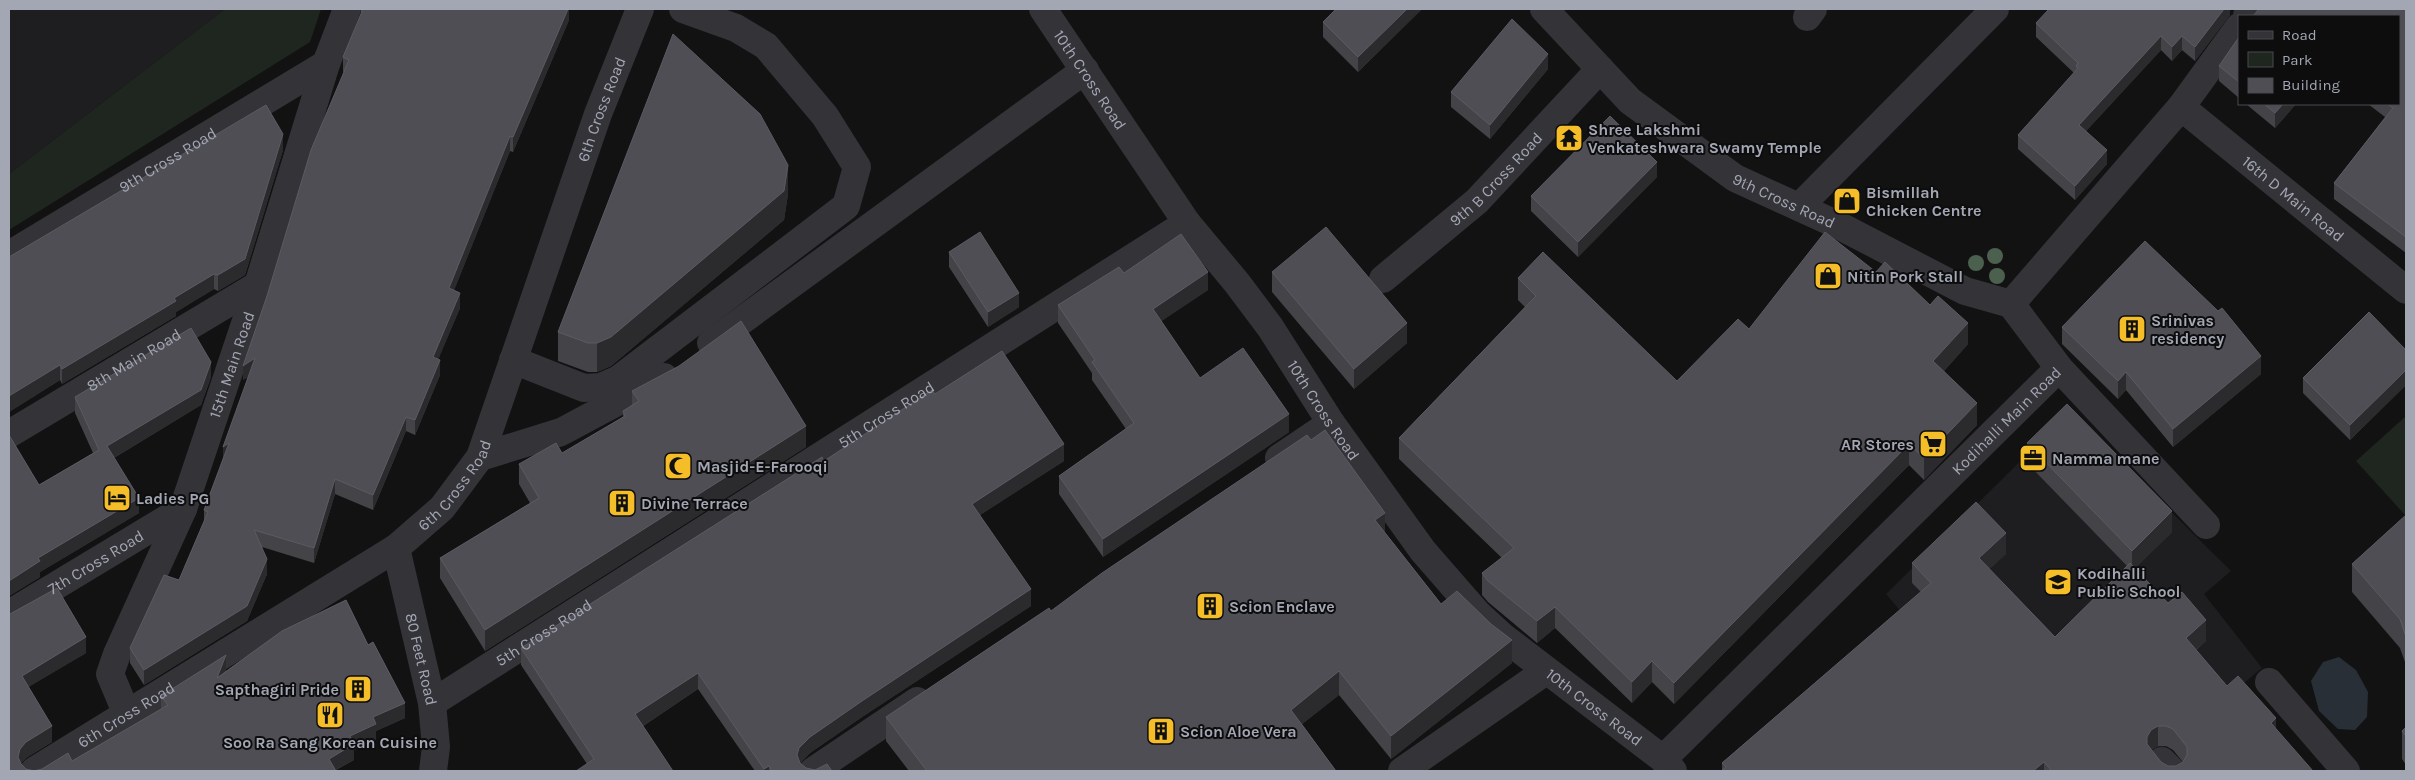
<svg xmlns="http://www.w3.org/2000/svg" width="2415" height="780" viewBox="0 0 2415 780" font-family="Karla,sans-serif">
<rect width="100%" height="100%" fill="#121213"/>
<path fill="#1e1e20" d="M9,9H225L9,174Z
M2070,412L2231,571L2204,594L2262,668L2138,771H2037L1886,594Z"/>
<path fill="#1e261f" d="M225,9H321L310,42L9,230V174Z
M2406,416V516L2356,461Z"/>
<path fill="#282f37" d="M2339,657L2356,670L2368,692L2367,717L2355,730L2338,729L2319,711L2311,681L2323,662Z"/>
<g fill="none" stroke-linecap="round" stroke-linejoin="round">
<g stroke="#333338" stroke-width="28">
<path id="s1" d="M1043,9L1187,223L1237,283L1270,327L1331,423L1423,551L1477,613L1502,636L1663,759L1673,771"/>
<path id="s2" d="M1544,9L1630,101L1735,178L1838,225L1965,291L2011,304"/>
<path d="M2247,16L2254,9"/>
<path d="M1807,17L1813,9"/>
<path id="s3" d="M2181,107L2406,290"/>
<path d="M1799,207L1995,9"/>
<path id="s4" d="M9,255L326,64"/>
<path id="s5" d="M1383,279L1477,201L1600,69"/>
<path d="M711,343L1085,70"/>
<path d="M513,360L584,388L601,387L619,379L846,206L857,167L825,116L766,46L736,28L683,9"/>
<path d="M2059,368L2206,525"/>
<path id="s6" d="M9,434L258,285"/>
<path d="M480,457L561,432L664,377"/>
<path d="M1279,458L1331,423"/>
<path id="s7" d="M396,548L432,703L436,747L433,771"/>
<path id="s8" d="M9,614L183,509"/>
<path d="M2269,682L2346,771"/>
<path id="s9" d="M432,703L1187,223"/>
<path id="s10" d="M126,712L110,674L117,654L183,509L258,285L326,64L347,9"/>
<path id="s11" d="M1663,759L2059,368L2011,304L2181,107L2239,27"/>
<path d="M2162,761L2172,771"/>
<path id="s12" d="M34,771L396,548L442,508L480,457L598,114L640,9"/>
<path d="M813,771L917,701"/>
<path d="M1402,771L1546,671"/>
</g>
</g>
<g fill="#4b604e">
<circle cx="1995" cy="256" r="8"/>
<circle cx="1976" cy="263" r="8"/>
<circle cx="1997" cy="276" r="8"/>
</g>
<path fill="#434348" fill-rule="evenodd" d="M361,9H569V20L513,152L510,151L454,290L460,308L438,359L440,375L415,435L406,431L373,510L335,494L314,563L262,547L267,574L247,621L144,685L130,663V648L179,580L204,522V510L223,460L248,377L243,380L344,72H343V57L361,14Z
M1336,9H1422L1358,72L1323,37V22Z
M2230,9V15L2195,61L2182,50L2172,61L2161,50L2086,131L2107,164L2075,200L2018,149V135L2074,73L2036,37V23Z
M2406,9V253L2334,199V183L2385,117L2368,104H2399Z
M2239,37V98L2219,81V66Z
M1548,69L1490,139L1451,107V92Z
M2246,104H2296L2275,128Z
M283,150L245,275L218,291L214,289L176,312V316L62,384L60,380L9,412Z
M1657,177L1578,257L1531,211V196Z
M788,194L784,220L611,366L597,372H588L558,361V332Z
M949,252L1019,307L988,327L949,267Z
M1272,272L1407,343L1354,389L1272,292Z
M1124,273L1208,290L1161,321L1200,378L1289,432L1103,557L1059,494V476L1126,429L1092,380V373L1058,323V305Z
M1518,278L1677,381L1749,329L1968,344L1944,371L1977,425L1924,480L1909,465L1674,704L1652,682L1632,703L1555,628L1537,643L1488,602L1482,595V573L1502,558L1399,459V438L1525,307L1518,300Z
M2062,327L2261,374L2173,447L2126,390L2118,399L2062,344Z
M2406,350V385L2350,440L2303,393V378Z
M211,377L201,405L114,458L139,513L40,572V577L9,596V435L39,485L93,453L75,413V397Z
M632,391L806,447L485,651L440,578V558L530,503L519,484V464L562,453L623,417V411L632,406Z
M935,394L1064,461L980,515L1031,606L862,717L810,753L800,763L806,768L815,770L832,771H755L698,689L587,764L521,665V648L824,461Z
M2027,443L2172,532L2135,568L2168,603L2206,641L2196,650L2227,686L2276,729L2313,771H1721L1722,770V763L1921,592L1912,583V563L2006,554L1989,569L2055,637L2127,566L2027,463ZM2158,746H2166L2173,750L2183,762L2176,766H2168L2161,762L2151,750Z
M2406,515V665L2400,648L2352,592V564Z
M1385,533L1441,604L1512,663L1391,759L1339,695L1302,724L1336,771H909L886,741V717L1051,611Z
M57,588L86,637V653L28,687L52,726V742L26,758L21,763L26,769L34,771L42,769L68,753L72,761L161,709V696L226,655V671L282,631L346,600L368,645L373,642L405,703V718L376,731V740L354,750V760L336,770V771H9V614H10Z
M2406,727V765L2402,759V731Z"/>
<path fill="#2b2b2e" d="M568,9H569V20L513,152V137Z
M1407,9H1422L1358,72V57Z
M2224,9H2230V15L2195,61V47Z
M2161,36V50L2079,139V125Z
M2182,36V50L2172,61V47Z
M1548,54V69L1490,139V125Z
M2283,104H2296L2275,128V113Z
M283,134V150L245,275L218,291V275Z
M510,136V151L449,303V288Z
M2107,150V164L2075,200V186Z
M1657,162V177L1578,257V242Z
M788,165V194L784,220L611,366L597,372V343Z
M1208,272V290L1153,327V309Z
M214,274V289L176,312V316L62,384V369L174,298Z
M460,293V308L433,372V357Z
M1019,293V307L988,327V312Z
M1407,323V343L1354,389V369Z
M1968,323V344L1933,383V361Z
M2261,356V374L2173,447V429Z
M255,358V373L243,380V366Z
M440,360V375L415,435V420Z
M211,362V377L201,405L107,462V446Z
M60,365V380L9,412V396Z
M2406,370V385L2350,440V425Z
M2126,372V390L2118,399V381Z
M1977,403V425L1924,480V458Z
M1289,414V432L1103,557V539Z
M406,417V431L373,510V495Z
M806,426V447L485,651V630Z
M229,443L223,462V447Z
M1064,444V461L972,520V504Z
M1909,444V465L1674,704V683Z
M335,479V494L314,563V548Z
M139,498V513L40,572V577L9,596V581L38,558Z
M2172,511V532L2132,571V551Z
M1385,513V536L1375,520Z
M2006,533V554L1979,579V558Z
M267,559V574L247,621L144,685V670Z
M1031,589V606L862,717L810,753L799,765L797,755L799,748L810,737L862,701Z
M1555,607V628L1537,643V621Z
M2206,620V641L2186,658V638Z
M86,637V653L22,691V676Z
M1512,640V663L1391,759V736Z
M226,655V671L217,678Z
M1652,661V682L1632,703V682Z
M1339,671V695L1291,733V710Z
M698,673V689L635,731V714Z
M405,703V718L376,731V740L354,750V760L333,771L329,759L350,736L373,717Z
M2276,718V739L2271,723Z
M52,726V742L26,758L20,764L18,757L20,749L26,742Z
M2158,726V746L2151,750L2147,757V737L2151,730Z
M2044,762V771H2033Z
M769,766V771H764V769Z"/>
<path fill="#4e4e54" stroke="#5b5c63" fill-rule="evenodd" d="M363,9H568L513,137L510,136L449,288L460,293L433,357L440,360L415,420L406,417L373,495L335,479L314,548L254,530L267,559L247,606L144,670L130,648L164,575L179,580L208,512L204,510L229,443L223,447L255,358L243,366L267,296L311,150L349,60L343,57Z
M1336,9H1407L1358,57L1323,22Z
M2049,9H2224L2195,47L2182,36L2172,47L2161,36L2079,125L2107,150L2075,186L2018,135L2078,68L2076,66L2078,63L2036,23Z
M2259,9H2406V237L2334,183L2393,108L2387,104H2399V16H2253Z
M1512,19L1548,54L1490,125L1451,92Z
M673,34L760,114L788,165L784,191L611,337L597,343H588L558,332Z
M2239,37V82L2219,66Z
M2264,104H2283L2275,113Z
M266,105L283,134L245,259L218,275L214,274L174,298L176,301L62,369L60,365L9,396V257Z
M1610,116L1657,162L1578,242L1531,196Z
M1326,227L1407,323L1354,369L1272,272Z
M980,232L1019,293L988,312L949,252Z
M1825,232L1876,272L1885,262L1930,305L1938,296L1968,323L1933,361L1977,403L1924,458L1909,444L1674,683L1652,661L1632,682L1555,607L1537,621L1488,581L1482,573L1514,548L1399,438L1536,296L1518,278L1543,252L1677,381L1738,319L1749,329Z
M1181,234L1208,272L1153,309L1200,378L1243,348L1289,414L1103,539L1059,476L1134,423L1092,362L1095,360L1058,305L1119,267L1124,273Z
M2145,241L2218,311L2222,308L2261,356L2173,429L2126,372L2118,381L2062,327Z
M2369,312L2406,350V370L2350,425L2303,378Z
M741,321L806,426L485,630L440,558L539,498L519,464L556,443L562,453L625,416L623,411L639,401L632,391L679,366Z
M191,328L211,362L201,390L107,446L139,498L38,558L40,561L9,581V435L39,485L99,450L75,397Z
M1002,351L1064,444L972,504L1031,589L862,701L810,737L799,748L797,755L800,763L806,768L815,770L827,764L832,771H772L769,766L764,769L698,673L635,714L673,771H576L594,759L521,648L822,457L824,461L932,390L935,394Z
M2067,404L2172,511L2132,551L2027,443Z
M1325,430L1385,513L1375,520L1441,604L1457,591L1491,624L1512,640L1391,736L1339,671L1291,710L1336,771H927L886,717L1049,608L1051,611L1102,573L1307,435L1311,440Z
M1976,502L2006,533L1979,558L2055,637L2130,563L2168,603L2182,592L2206,620L2186,638L2227,686L2238,676L2276,718L2271,723L2313,771H2052L2044,762L2033,771H1721L1726,767L1722,763L1931,583L1912,563ZM2158,726H2166L2173,729L2187,747V755L2183,762L2176,766H2168L2161,762L2147,744V737L2151,730Z
M2406,515V637L2400,619L2352,564Z
M57,588L86,637L22,676L52,726L26,742L20,749L18,757L21,764L26,769L34,771L42,769L68,753L72,761L168,705L161,696L226,655L217,678L282,631L346,600L368,645L373,642L405,703L373,717L376,724L350,736L354,744L329,759L336,771H9V614H10Z
M2406,727V736L2402,731Z"/>
<defs>
<symbol id="temple-square" viewBox="-11 -11 22 22"><rect x="-9" y="-9" width="18" height="18" rx="4" fill="#f5be28" stroke="#0d0d0e"/><path d="M0-6L5-2H3V0L6.5 2.5H4V6H1.5V3h-3V6H-4V2.5H-6.5L-3 0V-2H-5Z" fill="#111"/></symbol>
<symbol id="shop-square" viewBox="-11 -11 22 22"><rect x="-9" y="-9" width="18" height="18" rx="4" fill="#f5be28" stroke="#0d0d0e"/><path d="M-5-2.5h2.3a2.7 3.5 0 0 1 5.4 0H5L5.5 6h-11ZM-1.5-2.5h3a1.5 2.3 0 0 0-3 0Z" fill="#111"/></symbol>
<symbol id="building-square" viewBox="-11 -11 22 22"><rect x="-9" y="-9" width="18" height="18" rx="4" fill="#f5be28" stroke="#0d0d0e"/><path d="M-4-6H4V6H1V3H-1V6H-4ZM-2.5-4.3h1.7v1.8h-1.7ZM.8-4.3h1.7v1.8H.8ZM-2.5-1h1.7V.8h-1.7ZM.8-1h1.7V.8H.8Z" fill="#111"/></symbol>
<symbol id="supermarket-square" viewBox="-11 -11 22 22"><rect x="-9" y="-9" width="18" height="18" rx="4" fill="#f5be28" stroke="#0d0d0e"/><path d="M-6-5.5h2.5l.6 2H6L4.5 2H-2.5L-4.4-4H-6ZM-1.5 3.2a1.3 1.3 0 1 0 .1 0ZM3 3.2a1.3 1.3 0 1 0 .1 0Z" fill="#111"/></symbol>
<symbol id="office-square" viewBox="-11 -11 22 22"><rect x="-9" y="-9" width="18" height="18" rx="4" fill="#f5be28" stroke="#0d0d0e"/><path d="M-6-3h4V-5.5h4V-3h4V5H-6ZM-1-4.5V-3h2v-1.5ZM-6 0V1H6V0Z" fill="#111"/></symbol>
<symbol id="mosque-square" viewBox="-11 -11 22 22"><rect x="-9" y="-9" width="18" height="18" rx="4" fill="#f5be28" stroke="#0d0d0e"/><path d="M3.5-4.9A6 6 0 1 0 3.5 4.9A5 5 0 1 1 3.5-4.9Z" fill="#111"/></symbol>
<symbol id="hotel-square" viewBox="-11 -11 22 22"><rect x="-9" y="-9" width="18" height="18" rx="4" fill="#f5be28" stroke="#0d0d0e"/><path d="M-6-4.5h1.5V1H6V5H4.5V3h-9V5H-6ZM-4 0a1.8 1.8 0 1 1 3.6 0ZM.5 0V-2.5h3Q6-2.5 6 0Z" fill="#111"/></symbol>
<symbol id="school-square" viewBox="-11 -11 22 22"><rect x="-9" y="-9" width="18" height="18" rx="4" fill="#f5be28" stroke="#0d0d0e"/><path d="M0-5L7-2L0 1L-7-2ZM-4 1L0 2.5L4 1V4Q0 6-4 4Z" fill="#111"/></symbol>
<symbol id="restaurant-square" viewBox="-11 -11 22 22"><rect x="-9" y="-9" width="18" height="18" rx="4" fill="#f5be28" stroke="#0d0d0e"/><path d="M-5-6h1v4h1v-4h1v4h1v-4h1v5L-1.5 .5V6h-2V.5L-5-1ZM5-6V6H3V1.5H1.5Q1.5-4 5-6Z" fill="#111"/></symbol>
</defs>
<g fill-rule="evenodd">
<use href="#temple-square" x="1553" y="122" width="32" height="32"/>
<use href="#shop-square" x="1831" y="185" width="32" height="32"/>
<use href="#shop-square" x="1812" y="260" width="32" height="32"/>
<use href="#building-square" x="2116" y="313" width="32" height="32"/>
<use href="#supermarket-square" x="1917" y="428" width="32" height="32"/>
<use href="#office-square" x="2017" y="442" width="32" height="32"/>
<use href="#mosque-square" x="662" y="450" width="32" height="32"/>
<use href="#hotel-square" x="101" y="482" width="32" height="32"/>
<use href="#building-square" x="606" y="487" width="32" height="32"/>
<use href="#school-square" x="2042" y="566" width="32" height="32"/>
<use href="#building-square" x="1194" y="590" width="32" height="32"/>
<use href="#building-square" x="342" y="673" width="32" height="32"/>
<use href="#restaurant-square" x="314" y="699" width="32" height="32"/>
<use href="#building-square" x="1145" y="715" width="32" height="32"/>
</g>
<g text-anchor="middle" stroke-width="4" stroke-linejoin="round" paint-order="stroke">
<g font-size="16" fill="#a3a7b4" stroke="#0d0d0e">
<text dy="6" stroke="none"><textPath href="#s1" startOffset="85">10th Cross Road</textPath></text>
<text dy="6" stroke="none"><textPath href="#s12" startOffset="918">6th Cross Road</textPath></text>
<text dy="6" stroke="none"><textPath href="#s4" startOffset="185">9th Cross Road</textPath></text>
<text dy="6" stroke="none"><textPath href="#s5" startOffset="151">9th B Cross Road</textPath></text>
<text dy="6" stroke="none"><textPath href="#s3" startOffset="145">16th D Main Road</textPath></text>
<text dy="6" stroke="none"><textPath href="#s2" startOffset="310">9th Cross Road</textPath></text>
<text dy="6" stroke="none"><textPath href="#s6" startOffset="145">8th Main Road</textPath></text>
<text dy="6" stroke="none"><textPath href="#s10" startOffset="374">15th Main Road</textPath></text>
<text dy="6" stroke="none"><textPath href="#s1" startOffset="490">10th Cross Road</textPath></text>
<text dy="6" stroke="none"><textPath href="#s9" startOffset="538">5th Cross Road</textPath></text>
<text dy="6" stroke="none"><textPath href="#s11" startOffset="482">Kodihalli Main Road</textPath></text>
<text dy="6" stroke="none"><textPath href="#s12" startOffset="512">6th Cross Road</textPath></text>
<text dy="6" stroke="none"><textPath href="#s8" startOffset="101">7th Cross Road</textPath></text>
<text dy="6" stroke="none"><textPath href="#s9" startOffset="132">5th Cross Road</textPath></text>
<text dy="6" stroke="none"><textPath href="#s7" startOffset="114">80 Feet Road</textPath></text>
<text dy="6" stroke="none"><textPath href="#s1" startOffset="895">10th Cross Road</textPath></text>
<text dy="6" stroke="none"><textPath href="#s12" startOffset="108">6th Cross Road</textPath></text>
</g>
<g font-size="16" font-weight="bold" fill="#a3a7b4" stroke="#0d0d0e" text-anchor="start">
<text x="1588" y="135">Shree Lakshmi<tspan x="1588" dy="18">Venkateshwara Swamy Temple</tspan></text>
<text x="1866" y="198">Bismillah<tspan x="1866" dy="18">Chicken Centre</tspan></text>
<text x="1847" y="282">Nitin Pork Stall</text>
<text x="2151" y="326">Srinivas<tspan x="2151" dy="18">residency</tspan></text>
<text x="1914" y="450" text-anchor="end">AR Stores</text>
<text x="2052" y="464">Namma mane</text>
<text x="697" y="472">Masjid-E-Farooqi</text>
<text x="136" y="504">Ladies PG</text>
<text x="641" y="509">Divine Terrace</text>
<text x="2077" y="579">Kodihalli<tspan x="2077" dy="18">Public School</tspan></text>
<text x="1229" y="612">Scion Enclave</text>
<text x="339" y="695" text-anchor="end">Sapthagiri Pride</text>
<text x="1180" y="737">Scion Aloe Vera</text>
<text x="330" y="748" text-anchor="middle">Soo Ra Sang Korean Cuisine</text>
</g>
</g>
<rect width="2415" height="780" fill="none" stroke="#a3a7b4" stroke-width="20"/>
<rect x="2238" y="15" width="162" height="90" fill="#0d0d0e" stroke="#494b50"/>
<rect x="2248" y="31" width="25" height="8" fill="#333338" stroke="#494b50"/>
<text x="2282" y="40" font-size="15" fill="#a3a7b4">Road</text>
<rect x="2248" y="52" width="25" height="15" fill="#1e261f" stroke="#494b50"/>
<text x="2282" y="65" font-size="15" fill="#a3a7b4">Park</text>
<rect x="2248" y="78" width="25" height="15" fill="#4e4e54" stroke="#494b50"/>
<text x="2282" y="90" font-size="15" fill="#a3a7b4">Building</text>
</svg>
